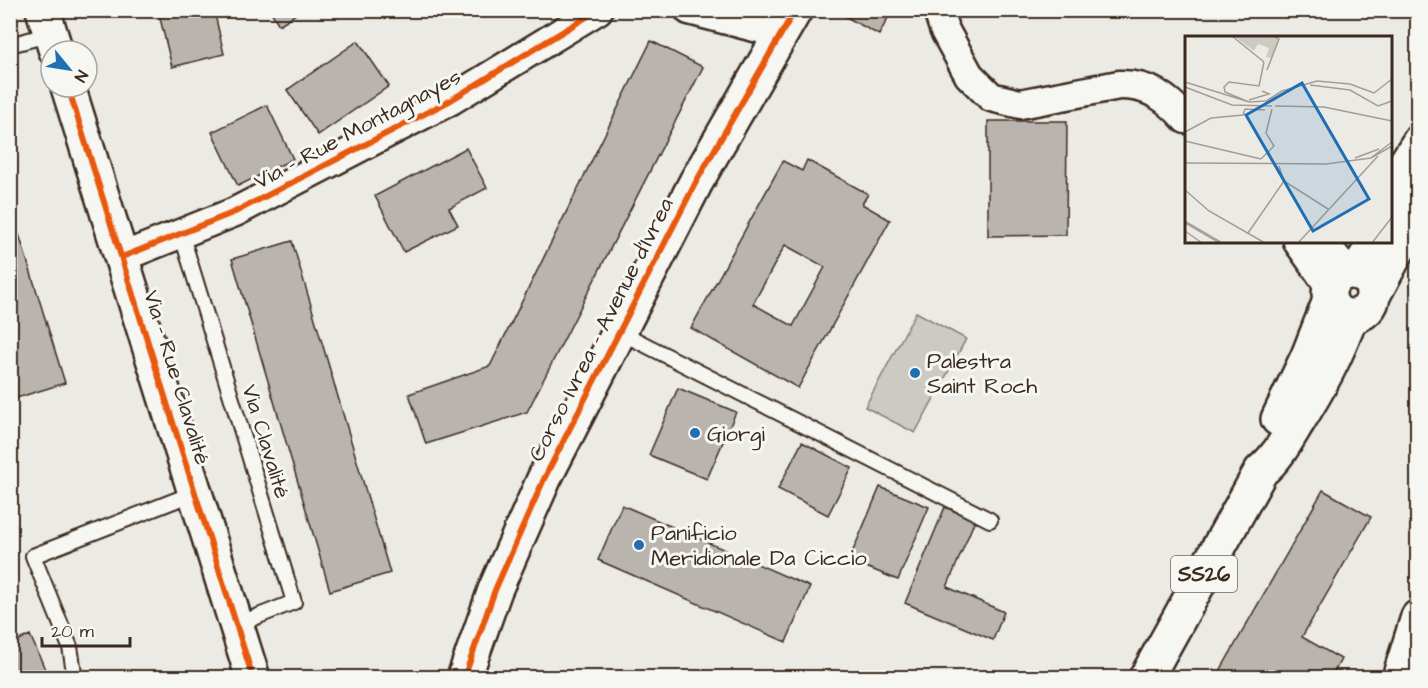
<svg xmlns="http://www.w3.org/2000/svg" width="1428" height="688" viewBox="0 0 1428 688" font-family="'Architects Daughter',sans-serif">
<rect width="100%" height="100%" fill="#ebeae5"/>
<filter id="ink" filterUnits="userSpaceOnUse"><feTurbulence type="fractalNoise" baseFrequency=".0167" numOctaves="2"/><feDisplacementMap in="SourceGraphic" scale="12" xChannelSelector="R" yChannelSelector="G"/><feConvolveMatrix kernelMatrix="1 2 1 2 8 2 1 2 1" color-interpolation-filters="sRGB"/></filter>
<g filter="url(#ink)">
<path fill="#cdcac4" stroke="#847a71" stroke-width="1.5" d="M916,312L966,339L915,433L865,407Z"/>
<path fill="#bab4ae" stroke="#3b2a1e" stroke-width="1.5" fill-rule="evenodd" d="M158,10H214L224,54L172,67Z
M270,10H302L279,25Z
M850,10H892L879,35L846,17Z
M358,41L389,86L318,135L287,90Z
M651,41L703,67L527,412L426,444L409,394L490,366Z
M267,105L293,159L238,186L212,132Z
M988,121H1067L1066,235L988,236Z
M466,148L487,188L449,208L458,225L404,252L375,196Z
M807,160L868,194L862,204L890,220L798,388L691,328L783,161L802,171ZM785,245L825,267L793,326L753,304Z
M10,205L65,383L10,400Z
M292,241L390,573L330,591L232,259Z
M678,388L736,412L707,479L649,455Z
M802,442L852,468L828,515L778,489Z
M880,487L929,507L898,580L849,560Z
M1323,490L1371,517L1302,637L1341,659L1331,678H1280L1268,671L1264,678H1216Z
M622,505L810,587L786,642L598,560Z
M945,507L975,520L947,587L1004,612L993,640L905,603Z
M30,635L49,678H10V644Z"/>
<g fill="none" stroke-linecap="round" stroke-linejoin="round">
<defs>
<path id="service" d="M10,45L51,34
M181,233L294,602L236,625
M618,331L990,520
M75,678L70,647L33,556L194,493"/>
<path id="minor" d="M689,10L781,34
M938,10L944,29L969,75L991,97L1020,104L1119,85C1149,84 1167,98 1186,119
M1390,183L1418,139
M1298,242L1330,287
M1323,242L1348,272
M122,257L235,212L451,100L598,10"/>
<path id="tertiary" d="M43,10L56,51
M68,87L253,678
M464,678L495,590L544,479L696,182L795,10
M1399,678L1418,617"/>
<path id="primary" d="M1390,218L1409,189L1418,184
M1329 294a22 22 0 1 1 44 0a22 22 0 1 1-44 0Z
M1356,272L1376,242
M1374,294L1418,213
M1278,419L1308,356L1330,300
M1146,678L1261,471C1277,458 1286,441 1297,423C1319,388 1337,356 1351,316"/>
</defs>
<use href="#service" stroke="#3b2a1e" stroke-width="18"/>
<use href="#minor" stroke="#3b2a1e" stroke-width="33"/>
<use href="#tertiary" stroke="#3b2a1e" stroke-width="38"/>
<use href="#primary" stroke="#3b2a1e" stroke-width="38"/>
<use href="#service" stroke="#f6f6f2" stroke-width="14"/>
<use href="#minor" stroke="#f6f6f2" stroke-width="28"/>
<use href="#tertiary" stroke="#f6f6f2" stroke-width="33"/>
<use href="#primary" stroke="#f6f6f2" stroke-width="33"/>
<defs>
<path id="cycleway" d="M68,87L253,678
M122,257L235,212L451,100L598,10
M464,678L495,590L544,479L696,182L795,10"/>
</defs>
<use href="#cycleway" stroke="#f6f6f2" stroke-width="10"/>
<use href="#cycleway" stroke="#e8590c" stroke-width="6"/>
</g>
</g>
<g fill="#1f6fb2" stroke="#f6f6f2" stroke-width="2">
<circle cx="915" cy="373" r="6"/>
<circle cx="695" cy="433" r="6"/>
<circle cx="639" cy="545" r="6"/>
</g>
<g text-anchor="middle" stroke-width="6" stroke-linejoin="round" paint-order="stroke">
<rect fill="#f6f6f2" stroke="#73675e" stroke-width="1.5" x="1171" y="556" width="66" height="36" rx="4.5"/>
<g font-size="21" font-weight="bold" fill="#3b2a1e">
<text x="1204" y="581">SS26</text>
</g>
<g font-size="22" fill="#3b2a1e" stroke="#f6f6f2">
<text transform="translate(357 128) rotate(-28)" y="8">Via - Rue Montagnayes</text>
<text transform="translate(600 329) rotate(-63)" y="8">Corso Ivrea - Avenue d'Ivrea</text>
<text transform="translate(178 377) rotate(73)" y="8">Via - Rue Clavalité</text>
<text transform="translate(267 441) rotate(73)" y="8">Via Clavalité</text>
</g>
<g font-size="22" fill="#3b2a1e" stroke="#f6f6f2" text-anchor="start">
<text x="927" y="368">Palestra<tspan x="927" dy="25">Saint Roch</tspan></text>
<text x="707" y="441">Giorgi</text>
<text x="651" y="540">Panificio<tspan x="651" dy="25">Meridionale Da Ciccio</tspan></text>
</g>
</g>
<g transform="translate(1185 36)">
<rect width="207" height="207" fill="#ebeae5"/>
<path d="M49,0H87L93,3L87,22L81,21L84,12L73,8L69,15Z" fill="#cdcac4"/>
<path fill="none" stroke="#a8a198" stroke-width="3" d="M0,186L36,207"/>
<path fill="none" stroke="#a59d95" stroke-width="1.5" d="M47,0L79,26M82,34L94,3L88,0M0,46L64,66L81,65L97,55L132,45L165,48L189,57L207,43M125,49L165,54L193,70L207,65M0,51L47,69L87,70M64,64L84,58L77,55M64,66L40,56L39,51L44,46L74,50L79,26M90,70L139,71L207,85M60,73L80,74M0,96L26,82L58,79L60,73M0,105L76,123M187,121L207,106M170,122L194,113M76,123L89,110L81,97L87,73M0,127L141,128L186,122L207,110M94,130L99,145L143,173M0,154L24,175L80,207M0,195L17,207M63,197L99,145M113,207L193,120M187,207L207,181"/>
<path fill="#1f6fb2" fill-opacity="0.15" stroke="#1f6fb2" stroke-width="3" d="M117,47L184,163L128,195L61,79Z"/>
<rect width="207" height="207" fill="none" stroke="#3b2a1e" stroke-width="3"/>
</g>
<rect width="1428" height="688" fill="none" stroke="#f6f6f2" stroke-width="36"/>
<rect x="18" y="18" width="1392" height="652" fill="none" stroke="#3b2a1e" stroke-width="2" filter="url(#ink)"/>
<g transform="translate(69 69) rotate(120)"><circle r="28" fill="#f6f6f2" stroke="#aba49d" stroke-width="1.5"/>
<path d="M0-4.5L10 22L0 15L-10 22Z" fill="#1f6fb2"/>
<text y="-9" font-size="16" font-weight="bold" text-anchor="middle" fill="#3b2a1e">N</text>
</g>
<path d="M42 637v9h88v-9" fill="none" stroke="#3b2a1e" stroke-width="3"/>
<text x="51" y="637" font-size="18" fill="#3b2a1e" stroke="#f6f6f2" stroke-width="4.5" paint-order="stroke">20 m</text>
</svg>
